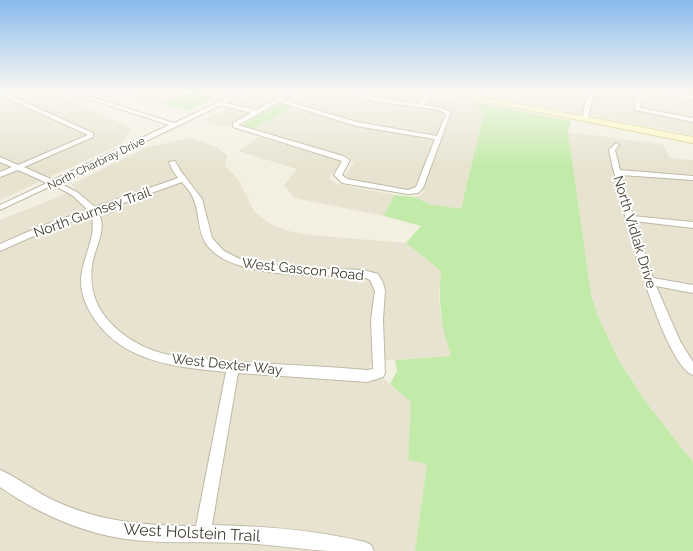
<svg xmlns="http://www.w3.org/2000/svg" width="693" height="551" viewBox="0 0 693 551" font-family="Raleway,sans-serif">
<rect width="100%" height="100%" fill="#f3f0e2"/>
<path fill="#e7e3d0" d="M0,91H50L131,128L123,143L0,200Z
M118,91H229L214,98L187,91L179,94L183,95L162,104Z
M262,91H393L474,103L484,111L461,210L429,204L415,197L421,195L425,191L413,188L409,190L347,178L344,176L354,163L350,157L252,130L298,104L296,103L279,98L228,127L202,121Z
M461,91H693V135Z
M568,132L663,144L670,158L693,160V462L648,405L619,361L597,314L591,294Z
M259,137L339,160L341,162L329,178L337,184L394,195L384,216L294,198L284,185L297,169L238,151Z
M191,138L217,147L227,155L225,166L238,179L254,211L272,225L292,232L309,235L406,243L441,271L439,293L440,313L451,356L373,361L369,367L411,402L408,459L427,464L415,551H0V220L56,198L75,188L71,185L147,147Z"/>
<path fill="#c2eaa8" d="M196,93L214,98L189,111L162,104L183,95Z
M476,102L571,121L568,132L591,294L597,314L619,361L648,405L693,462V551H415L427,464L408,460L411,402L390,384L397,371L395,360L451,356C441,327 438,302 441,271L406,243L421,226L384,216L394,195L415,197L429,204L461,209L484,112L474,103Z
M283,103L293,107L252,130L240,126L278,104Z"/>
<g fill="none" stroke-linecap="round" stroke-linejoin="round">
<defs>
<path id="street" d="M0,91L93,133V137L24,167L53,180L169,125L64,91H72L174,123L242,91H249L226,103L256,110L291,91H298L283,100L357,122L437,136L446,114L439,110L374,101L342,91H351L374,97L419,104L428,91H434L424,105L442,108L451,112L423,188L418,193L408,194L342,183L334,175L342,161L233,127V123L251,113L221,105L59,183L77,192L95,207L178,178L173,171L169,162L175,161L180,170L202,199L212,238L224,251L240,259L258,263L303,268L363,270L378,274L383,283L385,291L383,320L385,373L383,377L367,382L238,373L212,525C263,526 315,530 365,542L371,545L374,551C358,551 343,551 328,551C298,549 270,544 240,543C205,541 170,544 134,540C86,535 39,514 0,487V470C19,478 35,492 53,500C99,522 146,526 196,526L226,372C177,367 123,363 93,317C86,306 80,292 81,278C83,256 98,234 91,215L45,231L0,251V244L39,227L88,210L72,195L53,185L0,210V205L47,183L18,170L0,177V172L12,167L0,162V157L18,165L88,135L0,95ZM279,102L356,126L435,139L416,187L408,190L347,179L342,175L350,160L343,156L238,125ZM182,182C186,187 191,192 193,198C200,212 197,228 205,242C227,280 323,275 362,276L370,280L375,291L371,320L373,369L367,370C316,365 266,365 215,360C195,358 174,358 155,351C131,343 106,325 96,301C91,288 90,273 93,260C97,244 107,228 98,212Z
M171,91H197L186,95Z
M588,91H594L588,119L585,121L582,119Z
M636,91H642L640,108L693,118V122L635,110Z
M645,91H658L693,96V100Z
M616,143L619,145L615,150L620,170L693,176V180L621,175L633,216L693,222V228L634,221L653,278L693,285V293L656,286L680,341L693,362V375C660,363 617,188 609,150Z"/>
<path id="secondary" d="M434,91H449L693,137V143Z"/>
</defs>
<use href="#street" stroke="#beb9a5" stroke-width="2"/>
<use href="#secondary" stroke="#d5ce8f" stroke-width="2"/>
<use href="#street" fill="#fff" fill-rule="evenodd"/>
<use href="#secondary" fill="#fff9c0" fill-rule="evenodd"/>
</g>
<linearGradient id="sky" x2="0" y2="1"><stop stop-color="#89baed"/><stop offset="0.54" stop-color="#faf8f2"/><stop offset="1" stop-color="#faf8f2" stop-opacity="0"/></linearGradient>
<rect width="693" height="168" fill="url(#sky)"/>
<g text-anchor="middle" stroke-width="4" stroke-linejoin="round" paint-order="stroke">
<g font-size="11" fill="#444033" stroke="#fff">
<text transform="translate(96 163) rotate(-26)" y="4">North Charbray Drive</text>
</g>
<g font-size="14" fill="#444033" stroke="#fff">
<text transform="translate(92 212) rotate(-20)" y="5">North Gurnsey Trail</text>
<text transform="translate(635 232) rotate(73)" y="5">North Vidlak Drive</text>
<text transform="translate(303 269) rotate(6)" y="5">West Gascon Road</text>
<text transform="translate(227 364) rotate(6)" y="5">West Dexter Way</text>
</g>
<g font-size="16" fill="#444033" stroke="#fff">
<text transform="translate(192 532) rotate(3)" y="6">West Holstein Trail</text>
</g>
</g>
</svg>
